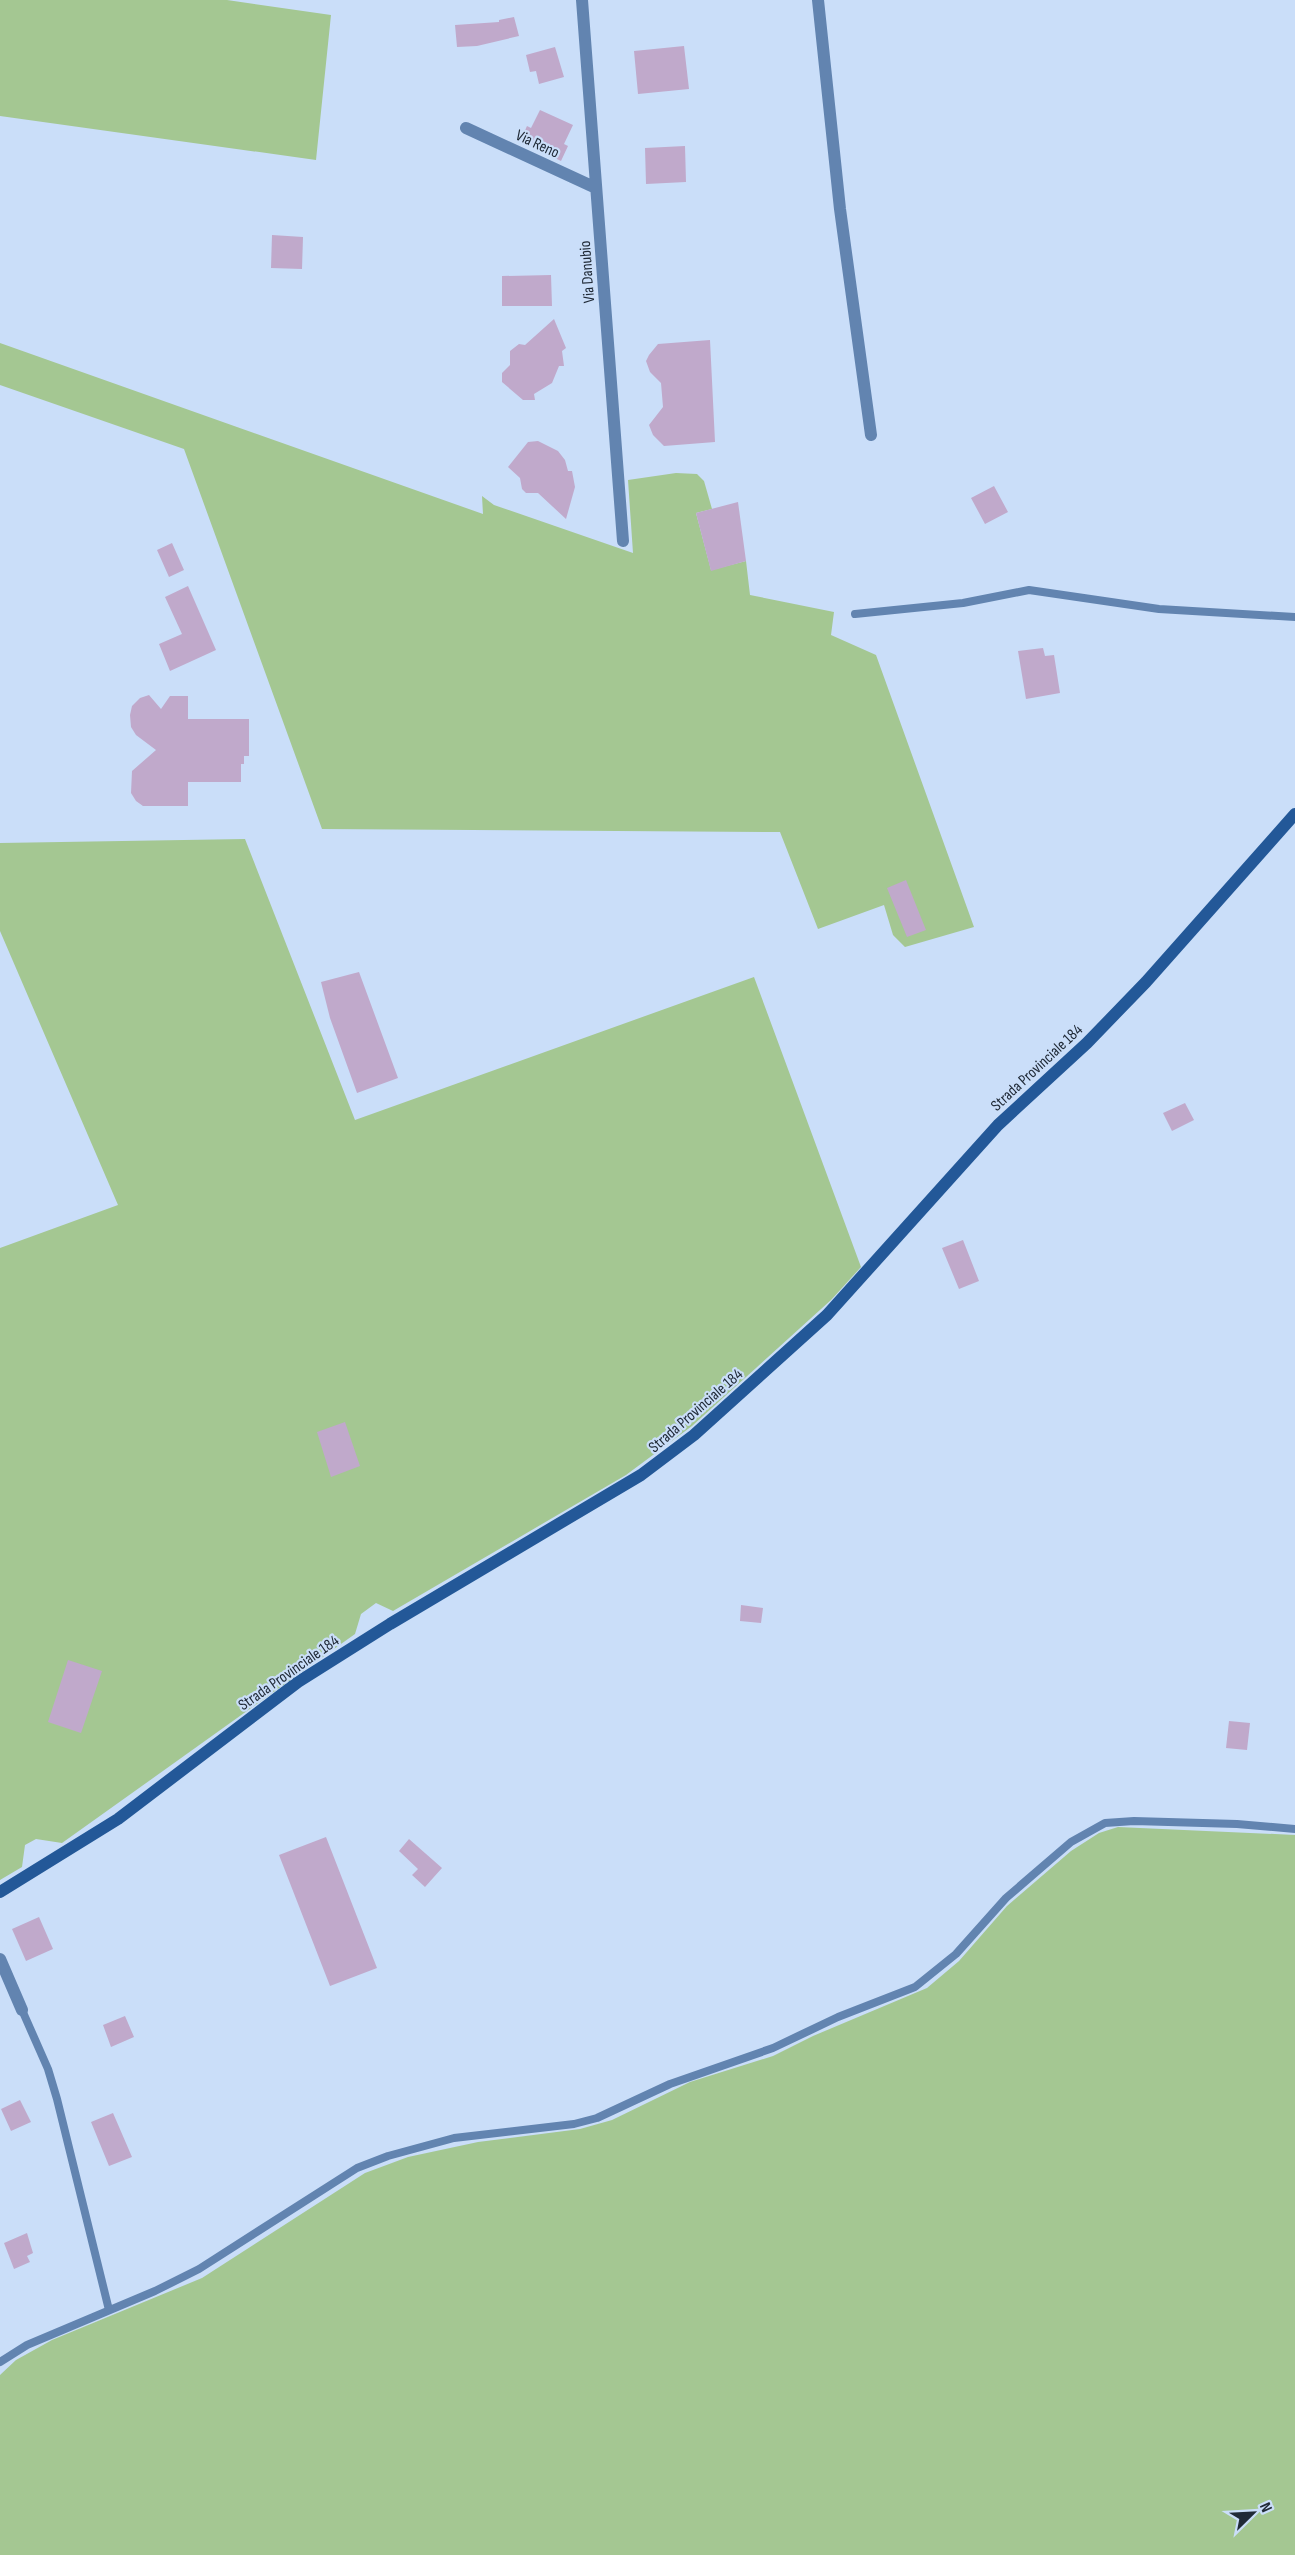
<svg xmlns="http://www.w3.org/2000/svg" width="1295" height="2555" viewBox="0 0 1295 2555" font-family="'Sofia Sans Condensed',sans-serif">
<rect width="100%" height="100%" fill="#cadef9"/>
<path fill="#a4c792" d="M0,0H227L331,15L316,160L0,116Z
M0,343L483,514L482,496L494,505L633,553L628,480L676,473L697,474L704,481L712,509L696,513L711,570L746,561L750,595L834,612L831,635L876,655L974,927L905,947L893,935L884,905L818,929L780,832L322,829L184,449L0,385Z
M245,839L355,1120L754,977L861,1267L831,1300L692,1426L626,1475L393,1611L376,1603L361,1614L355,1634L62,1843L36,1839L25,1845L22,1867L0,1880V1248L118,1205L0,931V843Z
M1118,1827L1295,1835V2555H0V2375L16,2360L52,2340L202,2278L365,2173L408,2157L478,2142L580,2129L612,2120L690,2082L773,2056L813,2036L927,1988L959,1961L1007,1906L1071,1851L1099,1833Z"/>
<path fill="#c0a9cb" d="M514,17L519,36L477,46L457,47L455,25L499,22V20Z
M684,46L689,89L638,94L634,51Z
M555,47L564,77L539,84L536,71L530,72L526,55Z
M540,110L573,125L564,144L568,146L561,161L520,141L527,126L531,128Z
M685,146L686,182L646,184L645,148Z
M272,235L303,237L302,269L271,268Z
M551,275L552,306H502V276Z
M554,319L566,348L562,351L564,366H559L552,383L534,394L535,400H523L502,382V373L510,365V351L519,344L525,345Z
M710,340L715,442L664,446L653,435L649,425L663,407L661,383L650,372L646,361L649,355L658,344Z
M538,441L558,451L565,460L568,471H572L575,487L566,519L538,493H526L522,489L520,478L508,467L528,442Z
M994,486L1008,512L985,524L971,498Z
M738,502L746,561L711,571L696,513Z
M172,543L184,570L169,577L157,550Z
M188,586L216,650L170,671L159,644L182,634L165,597Z
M1043,648L1045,656L1054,655L1060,693L1026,699L1018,651Z
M149,695L161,709L170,696H188V719H249V756H244V764H241V782H188V806H143L136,801L131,793L132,771L156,750L136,735L131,727L130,715L132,706L140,698Z
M906,880L926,930L907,937L887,888Z
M359,972L398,1078L357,1093L330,1018L321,982Z
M1185,1103L1194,1120L1172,1131L1163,1113Z
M963,1240L979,1281L959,1289L942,1248Z
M345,1422L360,1466L331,1477L317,1432Z
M741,1605L763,1608L761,1623L740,1621Z
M68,1660L102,1671L81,1733L48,1722Z
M1229,1721L1250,1723L1247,1750L1226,1748Z
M326,1837L377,1968L330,1986L279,1855Z
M409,1839L442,1868L425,1887L412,1875L418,1869L399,1851Z
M39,1917L53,1949L26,1961L12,1929Z
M125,2016L134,2037L111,2047L103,2025Z
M20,2100L31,2122L11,2131L1,2109Z
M113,2113L132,2157L109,2166L91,2122Z
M27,2233L33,2253L27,2256L30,2262L14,2269L4,2243Z"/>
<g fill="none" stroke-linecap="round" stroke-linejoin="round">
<path stroke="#6284b0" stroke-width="8" d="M855,614L963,603L1029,590L1159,609L1295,617
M22,2010L48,2069L57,2099L109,2310
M0,2362L27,2345L155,2291L199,2269L357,2168L388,2156L454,2138L574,2124L597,2118L670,2084L773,2048L838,2017L915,1987L956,1954L1006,1898L1071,1842L1105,1823L1134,1821L1237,1824L1295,1829"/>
<path stroke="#6284b0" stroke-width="12" d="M582,0L623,541
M818,0L840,209L871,435
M466,128L596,188
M0,1959L22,2010"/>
<path stroke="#235898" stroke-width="12" d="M0,1892L118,1819L298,1682L390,1624L641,1475L694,1435L827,1315L998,1125L1087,1043L1146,982L1295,814"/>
</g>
<g text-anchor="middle" stroke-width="4.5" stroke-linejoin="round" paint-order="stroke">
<g font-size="16" fill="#202a37" stroke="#cadef9">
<text transform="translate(538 143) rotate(25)" y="6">Via Reno</text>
<text transform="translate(586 272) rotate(-94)" y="6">Via Danubio</text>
<text transform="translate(1036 1067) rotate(-43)" y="6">Strada Provinciale 184</text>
<text transform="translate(695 1410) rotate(-41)" y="6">Strada Provinciale 184</text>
<text transform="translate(288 1672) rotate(-35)" y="6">Strada Provinciale 184</text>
</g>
</g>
<g transform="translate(1253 2513) rotate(66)" stroke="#cadef9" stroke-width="4.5" paint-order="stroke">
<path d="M0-4.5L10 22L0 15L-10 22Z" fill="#202a37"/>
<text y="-9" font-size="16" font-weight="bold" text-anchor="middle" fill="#202a37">N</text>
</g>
</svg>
